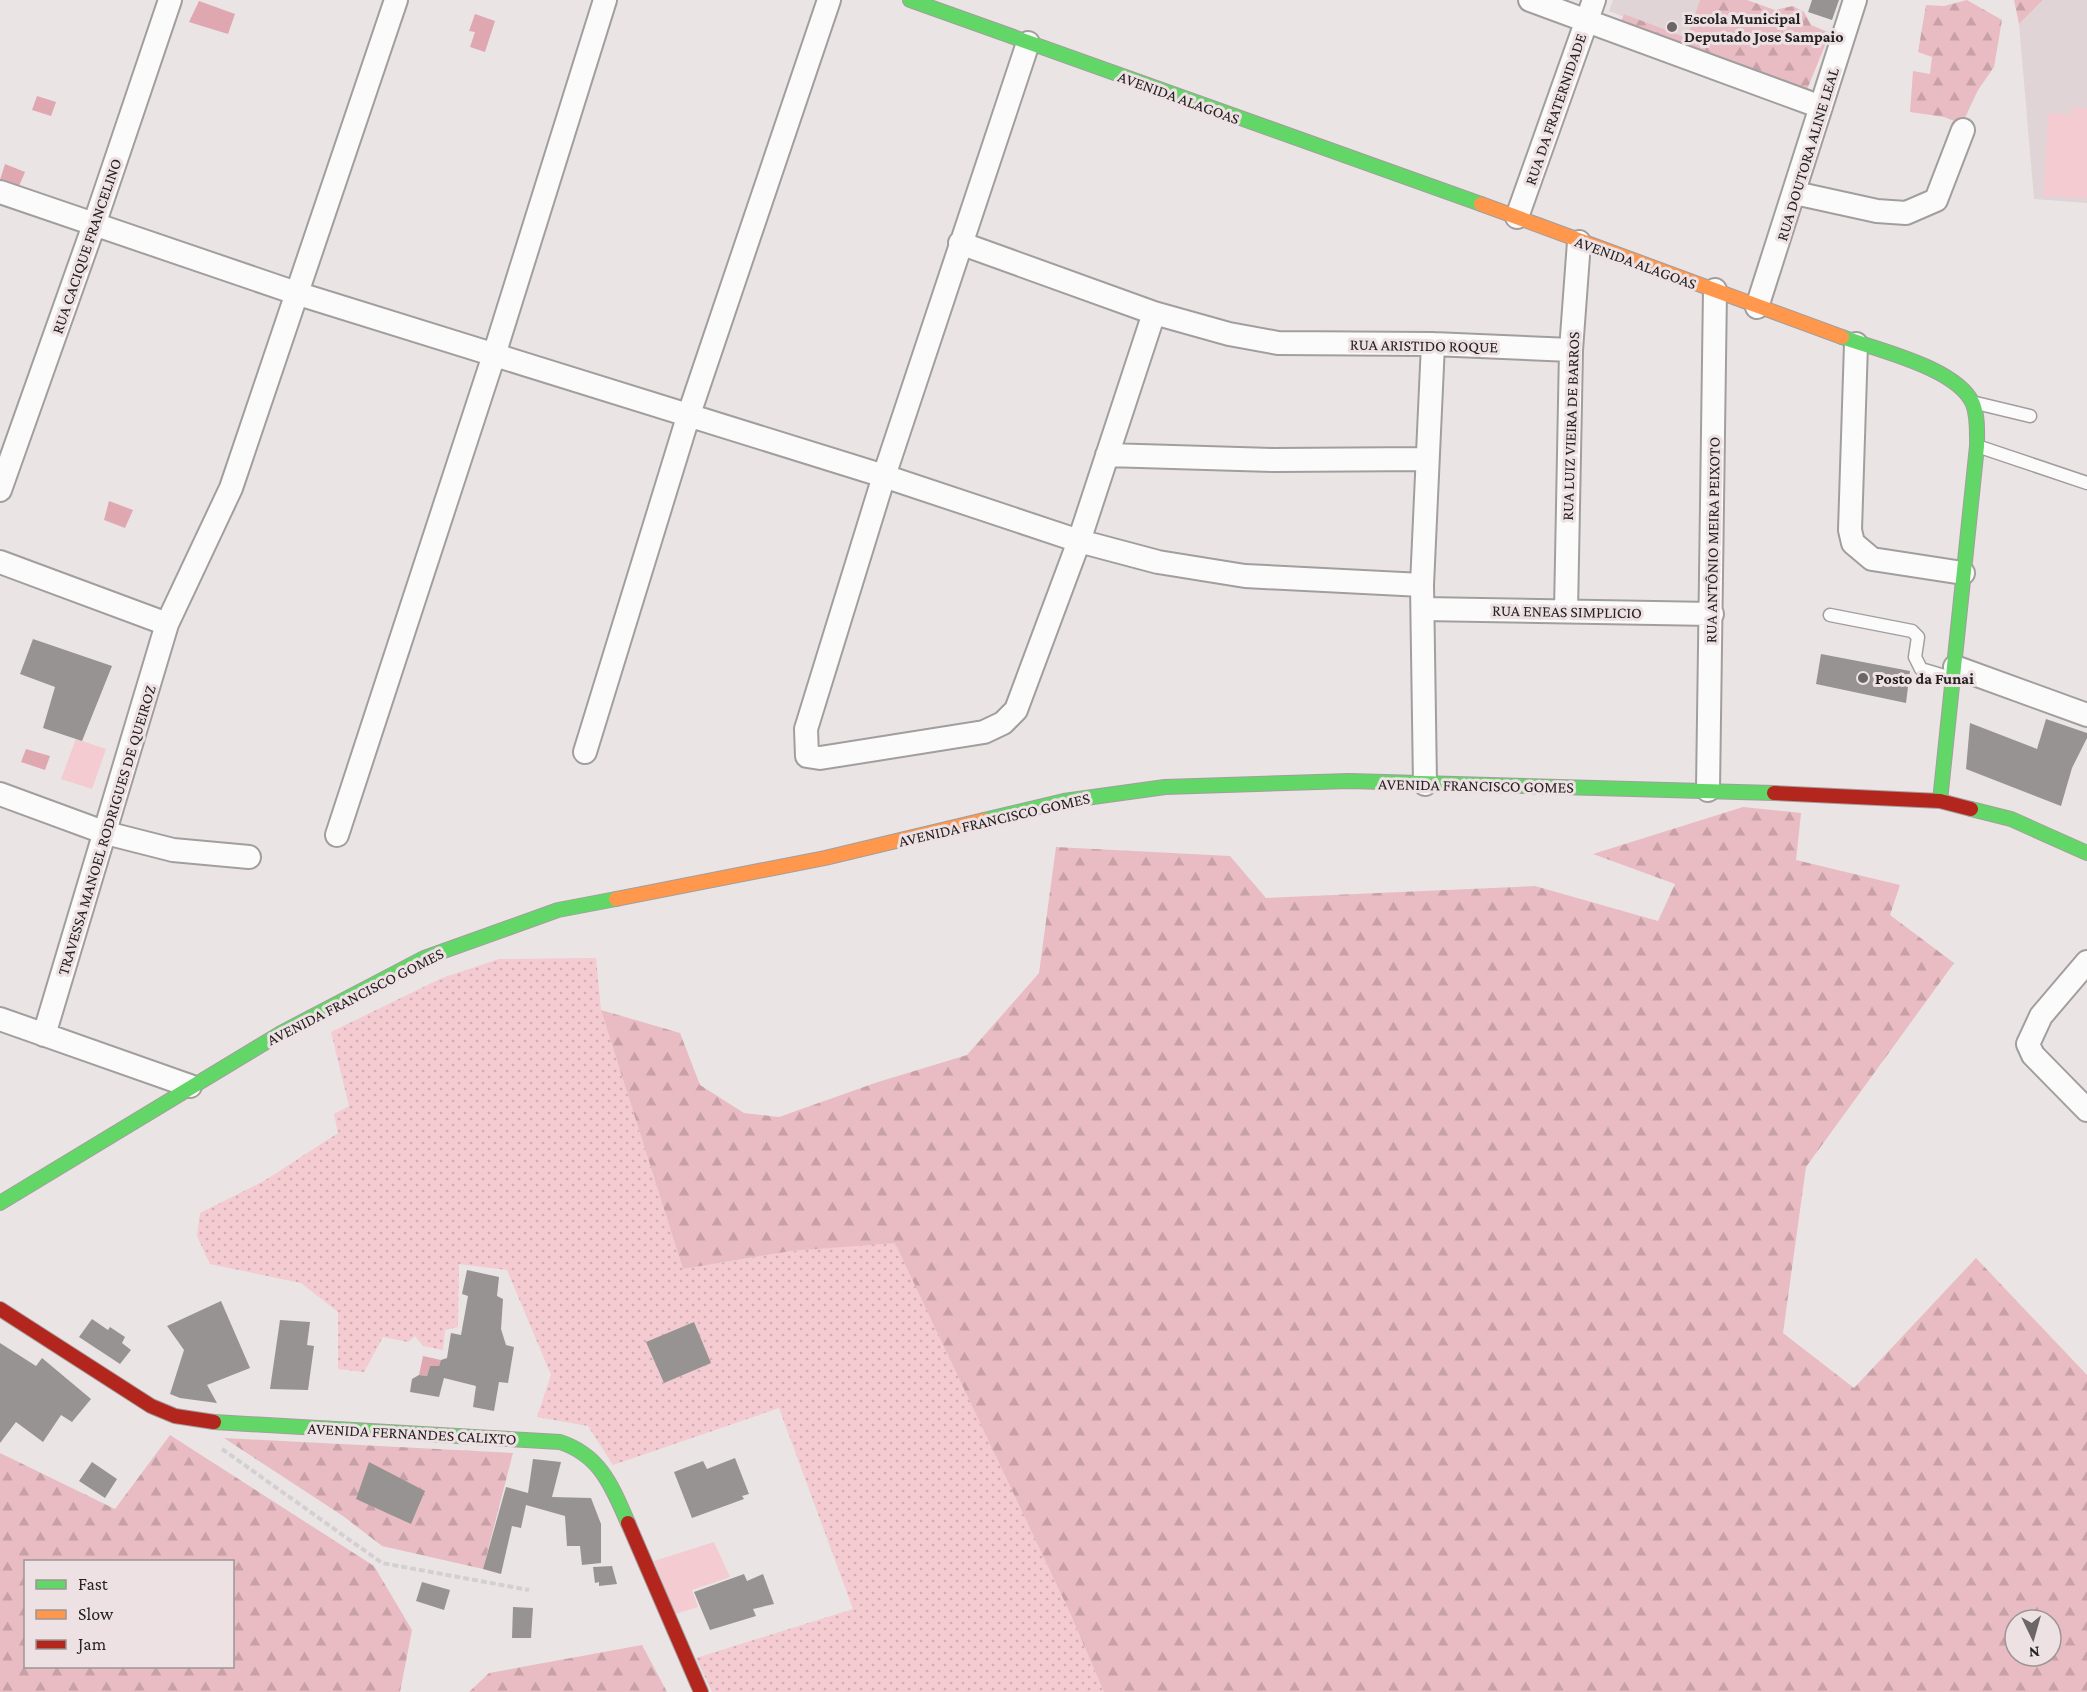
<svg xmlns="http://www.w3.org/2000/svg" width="2087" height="1692" viewBox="0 0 2087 1692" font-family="'Crimson Pro',serif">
<defs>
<pattern id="grass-dots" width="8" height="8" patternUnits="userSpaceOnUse" patternTransform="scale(1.5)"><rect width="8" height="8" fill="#f3cbd1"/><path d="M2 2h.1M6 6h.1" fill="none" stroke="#d0aeb3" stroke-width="1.8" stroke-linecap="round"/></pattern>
<pattern id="forest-firs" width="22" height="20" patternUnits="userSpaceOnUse" patternTransform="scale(1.5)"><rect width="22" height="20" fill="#e9bcc3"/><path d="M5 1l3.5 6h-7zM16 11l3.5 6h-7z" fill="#c8a1a7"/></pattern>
</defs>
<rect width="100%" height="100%" fill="#eae4e5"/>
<path fill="#e1d4d6" d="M1613,0H1704L1690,43L1609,11Z
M2043,0H2087V203L2034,199L2019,24Z"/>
<path fill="url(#grass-dots)" d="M596,958L601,1010L683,1269L791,1251L895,1242L1070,1613L1104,1692H712L696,1658L853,1609L779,1408L613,1465L588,1426L537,1417L551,1375L507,1270L459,1264L458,1327L445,1330L443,1350L423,1346L415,1336L408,1342L383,1337L364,1372L338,1369V1312L301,1283L210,1264L197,1236L200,1213L264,1181L338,1133L334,1114L349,1106L331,1032L442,978L499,959Z"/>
<path fill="url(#forest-firs)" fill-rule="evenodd" d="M1700,0H1747L1775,10L1793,6L1804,12L1811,25L1830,33L1806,92L1620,24L1624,14L1687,38Z
M1967,0L2002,20L1994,67L1978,90L1962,124L1944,117L1910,112L1913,71L1930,74L1932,57L1918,52L1926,5L1944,6Z
M2014,0H2043L2019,24Z
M1743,807L1801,813L1796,860L1900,885L1890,915L1954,963L1806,1167L1783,1333L1854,1388L1976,1258L2087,1375V1692H1104L1070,1613L895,1243L791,1251L683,1269L601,1010L680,1033L700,1085L744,1113L779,1117L878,1082L967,1055L1039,973L1056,847L1230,856L1266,898L1535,886L1658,921L1675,884L1593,854ZM2015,1620H2051V1656H2015Z
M170,1435L374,1566L412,1630L400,1692H0V1453L115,1509ZM26,1562H232V1666H26Z
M224,1438L513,1453L483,1569L382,1546L343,1516Z
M642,1645L667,1692H469L489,1673Z"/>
<path fill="#f3cbd1" d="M2073,107L2087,108V198L2044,196L2048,113L2072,115Z
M76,739L106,749L92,789L61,779Z
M714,1542L730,1577L692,1590L698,1607L675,1614L654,1561Z"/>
<path fill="#dfa7b0" d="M199,1L235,14L228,34L189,22Z
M475,14L495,21L485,52L470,47L475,32L469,31Z
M37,96L56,102L51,116L32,110Z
M5,164L25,172L19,186L0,180Z
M109,501L133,510L125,528L104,520Z
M26,749L50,756L45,770L21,762Z
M423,1356L441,1360L439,1366H430L427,1376L419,1375Z"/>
<path fill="#979393" d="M1812,0H1839L1832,20L1808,12Z
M33,639L112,666L82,741L43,728L55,687L20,674Z
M1821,654L1910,671L1906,703L1816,684Z
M2046,719L2087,733V738L2072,768L2061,806L1966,769L1970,723L2037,749Z
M467,1270L499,1277L497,1296L503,1299L501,1329L506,1345L514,1347L508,1383L499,1382L494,1411L473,1407L476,1386L444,1378L439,1397L410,1392L412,1379L419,1375L427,1376L430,1366H439L441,1360L447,1358L451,1333L461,1335L468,1296L462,1294Z
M221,1301L250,1368L207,1385L217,1403L180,1398L170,1394L184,1350L167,1326Z
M92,1319L108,1330L110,1327L125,1337L122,1343L131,1350L120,1364L79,1337Z
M280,1320L310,1322L307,1345L314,1346L308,1390L270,1389Z
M694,1322L711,1363L664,1383L646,1342Z
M0,1343L36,1366L42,1358L91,1399L72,1422L61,1415L43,1442L16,1422L0,1443Z
M735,1458L749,1494L742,1496L744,1499L692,1518L674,1472L703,1461L707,1469Z
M533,1459L561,1462L552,1497L591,1498L601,1524V1563L582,1565L580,1546H567L565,1516L526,1505L521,1528L512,1526L501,1574L483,1569L506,1487L528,1493Z
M92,1462L117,1479L105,1498L79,1481Z
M369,1462L425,1491L411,1524L356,1499Z
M612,1566L617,1584L599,1586V1582L595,1583L593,1567Z
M744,1574L747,1581L763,1574L774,1604L753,1609L756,1616L710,1630L694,1592Z
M422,1582L450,1590L444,1610L416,1601Z
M513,1607L533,1608L531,1638H512Z"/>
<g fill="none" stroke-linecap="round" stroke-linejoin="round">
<defs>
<path id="lane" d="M1976,403L2030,416
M1980,447L2087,483
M1830,615L1912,631L1918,637L1915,657L1921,669L1951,678"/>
<path id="street" d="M1530,0L1821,107
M1028,43L884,476L806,729L807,756L820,758L984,732L1003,723L1016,710L1079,541L1154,313
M0,192L299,294L884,476L1079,541L1158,562L1245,576L1422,585
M1795,193L1877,211L1906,213L1936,200L1963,130
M1517,217L1594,0
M960,243L1154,313L1229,334L1278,343L1433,344L1571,350
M1757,307L1855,0
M1856,344L1850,530L1853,543L1872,559L1963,573
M1107,455L1274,460L1427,459
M0,490L95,222L170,0
M0,562L167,624
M1423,609L1712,614
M1566,611L1571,350L1579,242
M1955,667L2087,715
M585,752L688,417L829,0
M1425,784L1422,585L1433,344
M1708,790L1715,290
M0,794L106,833L173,850L249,857
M337,835L494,355L605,0
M2087,962L2041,1016L2028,1044L2033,1055L2087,1110
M0,1019L190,1086
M44,1035L167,624L231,488L396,0"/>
<path id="fast" d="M910,0L1481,204
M1842,337C1877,350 1958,368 1973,404C1978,417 1977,432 1977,446L1940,801
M1971,809L2011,819L2087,853
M984,820L1064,801L1165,787L1349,781L1774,793
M0,1203L281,1033L424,958L558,910L616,899
M214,1422L560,1442C600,1455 612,1486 628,1523"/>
<path id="slow" d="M1481,204L1842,337
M616,899L825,858L984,820"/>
<path id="jam" d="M1774,793L1940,801L1971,809
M0,1309L151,1406L175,1416L214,1422
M628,1523L701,1692"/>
</defs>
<use href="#lane" stroke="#a29e9e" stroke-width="15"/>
<use href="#street" stroke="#a29e9e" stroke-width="26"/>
<use href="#fast" stroke="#a29e9e" stroke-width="16"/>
<use href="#slow" stroke="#a29e9e" stroke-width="16"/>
<use href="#jam" stroke="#a29e9e" stroke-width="16"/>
<path stroke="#d2d0d1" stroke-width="4" stroke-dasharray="6 3" stroke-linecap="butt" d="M222,1449L382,1563L529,1590"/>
<use href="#lane" stroke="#fcfbfb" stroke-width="12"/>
<use href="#street" stroke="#fcfbfb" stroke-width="22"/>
<use href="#fast" stroke="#63d668" stroke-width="14"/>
<use href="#slow" stroke="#ff974d" stroke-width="14"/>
<use href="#jam" stroke="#b3261e" stroke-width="14"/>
</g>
<g fill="#6b6667" stroke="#ede1e3" stroke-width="2">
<circle cx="1672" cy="27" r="6"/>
<circle cx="1863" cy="678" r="6"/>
</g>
<g text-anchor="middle" stroke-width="6" stroke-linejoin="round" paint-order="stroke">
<g font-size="16" font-weight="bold" fill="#262223" stroke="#ede1e3" text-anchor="start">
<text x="1684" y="24">Escola Municipal<tspan x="1684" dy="18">Deputado Jose Sampaio</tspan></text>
<text x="1875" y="684">Posto da Funai</text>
</g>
<g font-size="16" fill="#262223" stroke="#ede1e3">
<text transform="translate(1179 97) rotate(20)" y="6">AVENIDA ALAGOAS</text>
<text transform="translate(1555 109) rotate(-71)" y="6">RUA DA FRATERNIDADE</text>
<text transform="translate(1807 154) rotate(-73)" y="6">RUA DOUTORA ALINE LEAL</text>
<text transform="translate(86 246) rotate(-71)" y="6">RUA CACIQUE FRANCELINO</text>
<text transform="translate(1636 262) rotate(20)" y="6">AVENIDA ALAGOAS</text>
<text transform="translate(1424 345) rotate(1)" y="6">RUA ARISTIDO ROQUE</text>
<text transform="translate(1570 426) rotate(-88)" y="6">RUA LUIZ VIEIRA DE BARROS</text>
<text transform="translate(1712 540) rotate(-89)" y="6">RUA ANTÔNIO MEIRA PEIXOTO</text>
<text transform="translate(1567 611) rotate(1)" y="6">RUA ENEAS SIMPLICIO</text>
<text transform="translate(1476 785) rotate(1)" y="6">AVENIDA FRANCISCO GOMES</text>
<text transform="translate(994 819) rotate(-13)" y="6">AVENIDA FRANCISCO GOMES</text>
<text transform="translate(106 830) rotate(-73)" y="6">TRAVESSA MANOEL RODRIGUES DE QUEIROZ</text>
<text transform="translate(355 996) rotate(-27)" y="6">AVENIDA FRANCISCO GOMES</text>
<text transform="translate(412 1433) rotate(3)" y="6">AVENIDA FERNANDES CALIXTO</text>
</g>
</g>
<rect x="24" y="1560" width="210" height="108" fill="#ede1e3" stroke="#9d9596" stroke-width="1.5"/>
<rect x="36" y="1580" width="30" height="9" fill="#63d668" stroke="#9d9596" stroke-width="1.5"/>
<text x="78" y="1590" font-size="18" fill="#262223">Fast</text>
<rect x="36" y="1610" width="30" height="9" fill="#ff974d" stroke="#9d9596" stroke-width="1.5"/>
<text x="78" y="1620" font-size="18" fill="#262223">Slow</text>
<rect x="36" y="1640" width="30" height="9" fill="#b3261e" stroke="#9d9596" stroke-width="1.5"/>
<text x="78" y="1650" font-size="18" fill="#262223">Jam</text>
<g transform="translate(2033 1638) rotate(175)"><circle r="28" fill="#ede1e3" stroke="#9d9596" stroke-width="1.5"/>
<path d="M0-4.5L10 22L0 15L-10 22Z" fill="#6b6667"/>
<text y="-9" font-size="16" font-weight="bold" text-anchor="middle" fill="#262223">N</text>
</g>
</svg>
